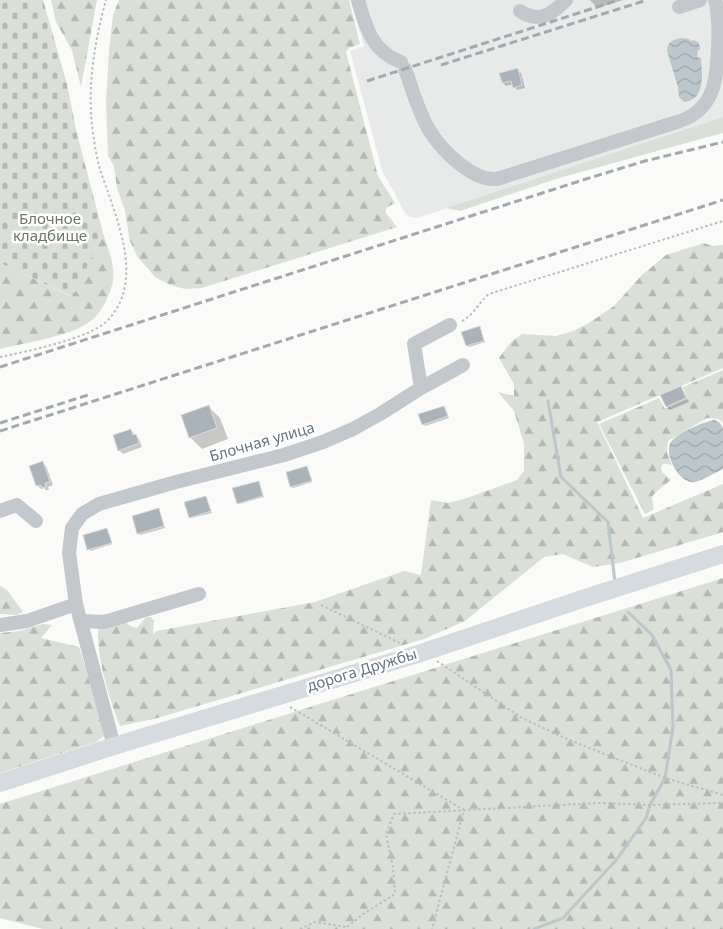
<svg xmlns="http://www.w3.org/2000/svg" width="723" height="929" viewBox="0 0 723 929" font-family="'Noto Sans',sans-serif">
<defs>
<pattern id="forest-firs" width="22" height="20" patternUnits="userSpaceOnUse" patternTransform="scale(1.25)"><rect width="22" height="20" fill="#dadfd7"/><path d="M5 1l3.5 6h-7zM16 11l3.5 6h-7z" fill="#b4b9b4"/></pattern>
<pattern id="cemetery-stones" width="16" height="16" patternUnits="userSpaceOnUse" patternTransform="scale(1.25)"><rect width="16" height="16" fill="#dadfd7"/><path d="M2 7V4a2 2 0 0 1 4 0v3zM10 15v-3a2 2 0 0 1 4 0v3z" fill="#b4b9b4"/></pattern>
<pattern id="water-waves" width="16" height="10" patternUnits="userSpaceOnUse" patternTransform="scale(1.25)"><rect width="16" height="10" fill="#bbc7cb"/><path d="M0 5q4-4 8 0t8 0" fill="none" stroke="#9ca6aa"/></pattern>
</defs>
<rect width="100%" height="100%" fill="#fafaf8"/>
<path fill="#e8e9e9" d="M350,0H723V117L417,218L410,217L405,213L382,170L350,51L364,46Z"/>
<path fill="#dadfd7" d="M723,117V133L559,178L460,211L446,208Z"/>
<path fill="url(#forest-firs)" d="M51,0H97L81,87L72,50L56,22Z
M119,0H349L360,44L349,48L346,52L378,176L395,203L386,208V213L397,227L202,288L185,289L170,285L155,277L137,256L130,241L125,211L117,188L114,166L108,156L106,102L109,51L113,15Z
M103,233C107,245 112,257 113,270C114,279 112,288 108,296C104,307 98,316 88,323C71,336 23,343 0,349V263L72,297Z
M704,243L712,246L723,245V368L597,422L643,518L723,484V532L620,563L593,567L563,554L544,557L465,621L424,639L154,719L120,726C110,701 94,651 99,624L125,622L132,627L137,628L146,617H151L154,621L153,634L157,631L315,602L404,571L421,575L431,500L448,503L464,499L517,480L524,471V444L514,411L498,392L514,396V384L499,358L511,342L522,334L556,336L573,331L589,323L614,306L642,275L666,255Z
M723,370V423L718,419L707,418L668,441L667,453L672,465L668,464H663L661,467L662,472L671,480C667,483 653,494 652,497C652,502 654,505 653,510L645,514L599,424L659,398L665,409L688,399L683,387Z
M723,578V929H43L0,918V804Z
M0,586L7,590L23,612L16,615L0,614Z
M43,624L52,625L41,638L79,647L106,731L103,737L96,742L0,773V633L20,631Z"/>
<path fill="url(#cemetery-stones)" d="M0,0H43L67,84L77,134L103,233L73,297L0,263Z"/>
<path fill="url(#water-waves)" d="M681,38L689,39L691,41C698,39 700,44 700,50H698L697,57L701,58C702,74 706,99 684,102L679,97L678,87L667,51C667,42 673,40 681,38Z
M715,420L720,423L723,428V469C714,473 704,480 695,482C679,485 663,453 671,442C677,433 705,421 715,420Z"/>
<path fill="#0003" d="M590,0H623L597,8Z
M517,70L521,73L525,88L517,90L513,84L506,86L503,83Z
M479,327L485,342L469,347L467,346Z
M680,388L684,391L689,402L670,410L667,407Z
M209,407L220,418L228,439L202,449L190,437Z
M444,407L449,418L425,426L423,424Z
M131,430L139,439L142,447L123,454L119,450Z
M42,463L46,466L53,485L48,487L49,490H46L44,488L41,489L37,485Z
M307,467L312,482L293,488L291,487Z
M258,482L264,497L239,504L238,503Z
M206,497L212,513L191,518L190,517Z
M159,510L165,528L140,535L138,533Z
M107,529L112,544L90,551L89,549Z"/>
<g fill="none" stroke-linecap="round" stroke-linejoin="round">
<path stroke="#bbc7cb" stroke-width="3" d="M548,401L561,477L608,522L615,583
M534,929L563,918L617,859L646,818L650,805L665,778L673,727L671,670L652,635L628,612"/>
</g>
<path fill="#aab3b9" stroke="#dcdcda" d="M518,68L522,85L513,88L511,81L502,83L499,73Z
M480,326L484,341L466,346L461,332Z
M681,386L686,398L666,407L660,395Z
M209,405L217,428L189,438L181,415Z
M444,406L448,416L422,425L418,414Z
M131,429L133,435L136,434L139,443L118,451L113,435Z
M43,461L50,482L45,483L46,486L42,488L41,485L36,486L29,466Z
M307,466L312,481L290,487L286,472Z
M259,481L263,496L237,504L232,488Z
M206,496L211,511L189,518L184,502Z
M159,508L164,526L137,534L132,516Z
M107,528L112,543L87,550L83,535Z"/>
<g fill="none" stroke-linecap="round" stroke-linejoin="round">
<path stroke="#bbbfc2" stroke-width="2" stroke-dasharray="2.5 2.5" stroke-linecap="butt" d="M462,321C474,315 478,303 489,294L723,221
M0,357C25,352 91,338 107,321C148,280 113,211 99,166C95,149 92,130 91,113C89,75 96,36 106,0
M321,605L402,644
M437,661L522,718L567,739L665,778L723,795
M290,707L464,810L432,929
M347,927L363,914L395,894L393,867L386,834L394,814L598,803L650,805L723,803
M300,929L315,922L347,927"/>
<path stroke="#c3c8cc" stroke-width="14" d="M358,0C366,27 371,51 401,62
M679,7L700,0
M520,11C539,24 552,14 566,0
M405,69C420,111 424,136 461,165C472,173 483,180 497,179L680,121C715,109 717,78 718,47C719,31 719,15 715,0
M421,388L414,344L450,325
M0,511L17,505L36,521
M81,621L104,622L199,594
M0,625L27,621L76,604
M114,746L76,604L69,553L72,528L82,514L99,504L176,482L284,455L323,442L353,429L380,414L421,388L463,365"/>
<path stroke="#d6dbdf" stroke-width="18" d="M0,783L114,746L421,653L585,598L723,554"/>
<path stroke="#a2aab0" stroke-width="3" stroke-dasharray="8 4" stroke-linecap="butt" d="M441,65L647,0
M367,81L619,0
M0,367L586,179L645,161L723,142
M0,423L88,395
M0,431L723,200"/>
</g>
<g text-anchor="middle" stroke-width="5" stroke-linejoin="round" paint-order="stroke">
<g font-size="15" fill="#687a64" stroke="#fff">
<text x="50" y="224">Блочное<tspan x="50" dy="17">кладбище</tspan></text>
</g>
<g font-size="15" fill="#657683" stroke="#fff">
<text transform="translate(262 442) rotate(-16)" y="5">Блочная улица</text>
<text transform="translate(362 670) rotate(-17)" y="5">дорога Дружбы</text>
</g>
</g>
</svg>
